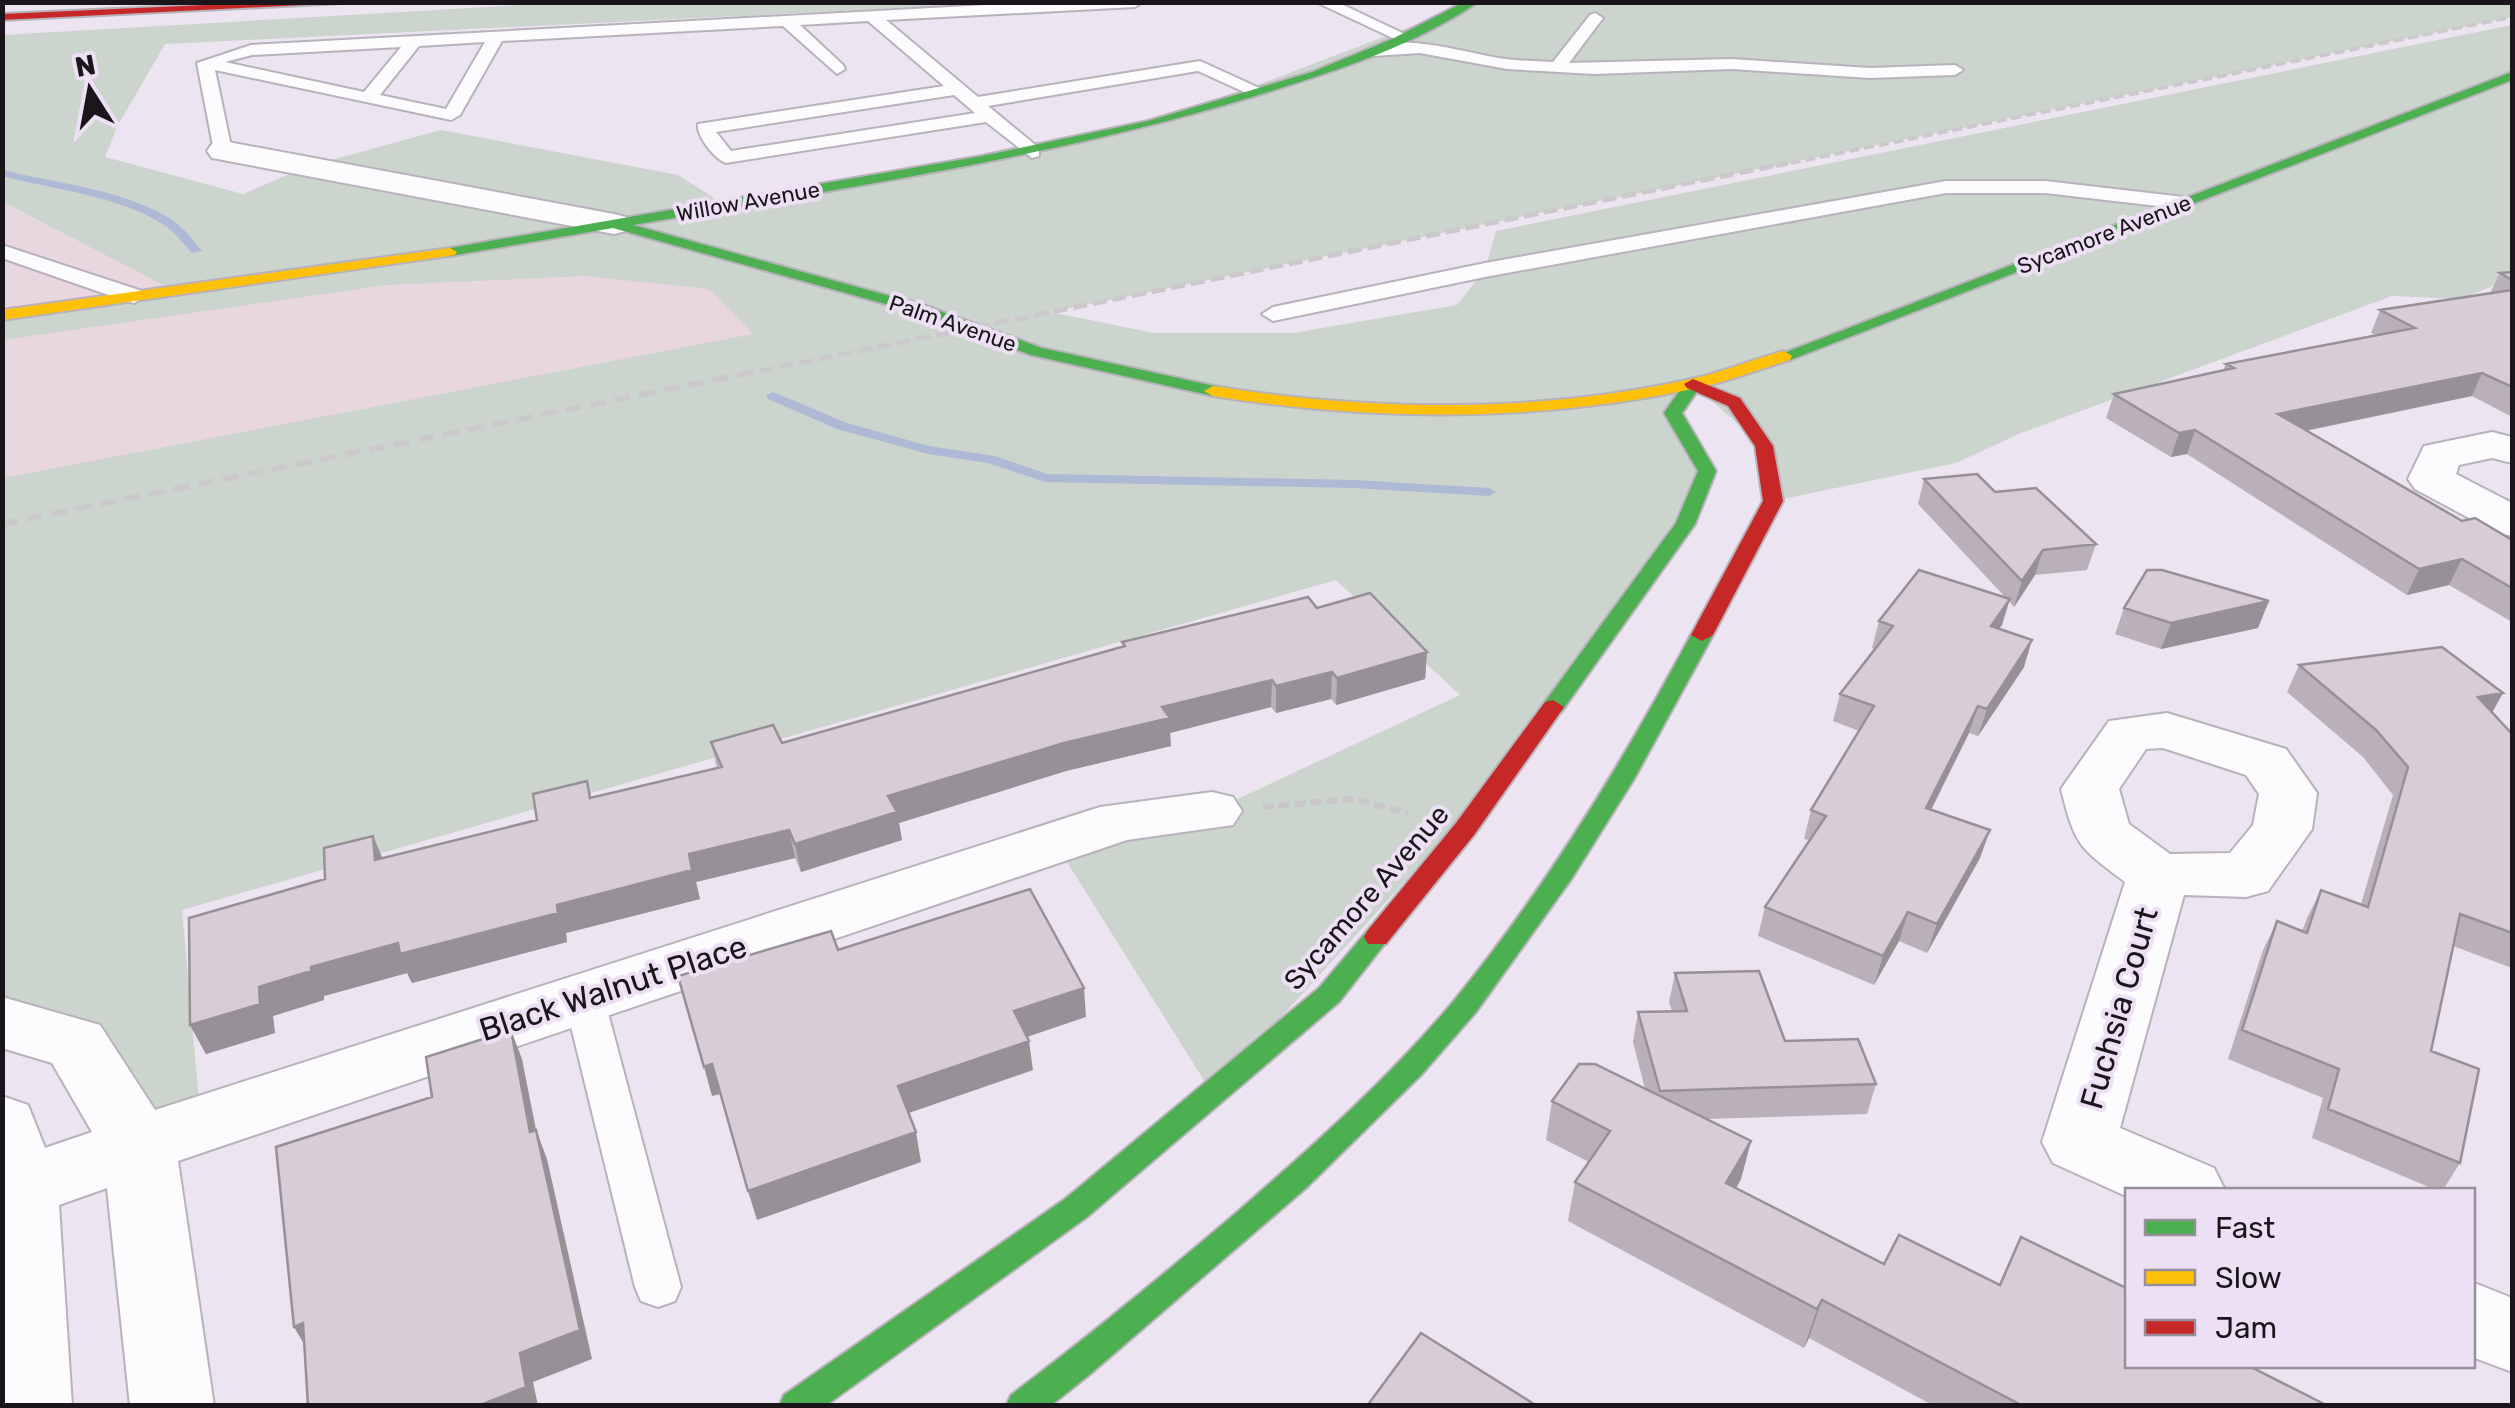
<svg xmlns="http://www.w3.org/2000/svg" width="2515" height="1408" viewBox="0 0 2515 1408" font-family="Rubik,sans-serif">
<rect width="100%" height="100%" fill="#ece4f0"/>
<path fill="#e9d7df" d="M2,202L175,290L502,244L920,309L3,524Z"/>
<path fill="#cbd4cd" d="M574,2L1002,3L165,44L118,125L105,157L243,194L306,167L441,130L678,175L725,205L1163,121L1473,3H2512V17L1050,312L1154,333H1293L1457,305L1485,270L1496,231L2512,25V278L2461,299L2392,296L2021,433L1956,463L1773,501L1764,446L1692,384L1673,413L1707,471L1519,756L1212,1093L1055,843L1212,811L1460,695L1336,580L182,910L201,1123L139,1146L76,1044L3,1022V478L753,334L709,289L585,276L386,285L3,340L2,315L173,290L3,202V35Z"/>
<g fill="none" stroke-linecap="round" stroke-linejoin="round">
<path fill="#aeb9d5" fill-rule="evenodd" d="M2,170C55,183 130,190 175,222C185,230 194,241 202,251L192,253C183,243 175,232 164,225C117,195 55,190 2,176Z
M773,392L847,423L929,446L995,456L1047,474L1354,480L1489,488L1496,492L1489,496L1354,488L1045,482L988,463L928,454L837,429L768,399L766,396Z"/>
<defs>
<path id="lane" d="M1042,2H1142L1135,7L886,20L978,97L1200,61L1268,92L1253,96L1198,71L988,106L1039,148V156L1032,158L986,122L726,163C714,159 696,135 698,124L944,86L868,21L800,25L843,65L845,69L837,74L783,26L502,41L460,115L451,120L215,70L232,151L223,157L214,151L197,63L251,45ZM485,42L446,109L380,95L419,46ZM401,47L364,92L225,62L252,55ZM954,95L975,113L731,151L716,132Z
M1316,2H1337L1413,38L1399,41Z
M1595,13L1603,18L1569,63L1732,59L1870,68L1955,65L1963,70L1955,75L1870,78L1732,69L1594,74L1507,69L1420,53L1373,56L1365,51C1395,30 1470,54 1505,59C1521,61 1537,61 1553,62L1590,15Z
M1946,181H2045L2184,197L2194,203L2184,209L2045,193H1946L1485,277L1273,321L1262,314L1273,307L1485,263Z
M2,245L142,291L145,296L134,303L126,301L2,258Z
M584,983L598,988L604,998L681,1287L675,1301L658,1307L641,1301L635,1287L564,998L570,988Z"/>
<path id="street" d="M223,141L614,214L626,217L631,224L626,231L614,234L212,158L207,151L212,144Z
M2492,432L2512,437V463L2492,458L2459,465L2456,474L2512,503V536L2495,532L2415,489L2408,479L2424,446Z
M2167,713L2286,749L2317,793L2312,829L2268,891L2246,897L2184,895L2120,1128L2214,1168L2225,1190H2128V1197L2053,1163L2042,1142L2125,882C2079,847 2075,846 2061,789L2109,721ZM2163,748L2246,775L2259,794L2253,825L2230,853L2170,854L2129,824L2119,789L2146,749Z
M1212,792L1233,797L1242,811L1233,825L1127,840L178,1161L214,1406H130L107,1188L59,1205L72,1406H2V1096L28,1105L45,1148L92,1132L52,1063L2,1048V997L100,1025L155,1110L1100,807Z
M2472,1282L2512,1298V1372L2472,1357Z"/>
<path id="fast" d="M1464,2H1478C1413,47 1330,73 1255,96C1052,158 842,188 633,225L926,306L1042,348L1219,387L1222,391L1213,396L1031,355L914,312L613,228L450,256L443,252L450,248L982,156L1148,121L1312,72L1392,39Z
M2512,72V80L1790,360L1784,361L1776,356Z
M1693,379L1702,384L1682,413L1716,471L1695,524L1561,712H1545L1542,707L1545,702L1676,523L1698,471L1664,413L1687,380Z
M1702,629L1713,635L1634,779L1572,878L1476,1012L1422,1074L1306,1188L1089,1375L1050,1406H1006L1011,1395C1088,1337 1162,1276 1235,1214C1313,1146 1391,1077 1457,997C1548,885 1623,762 1691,635Z
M1377,928L1386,930L1390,937L1339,1002L1087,1217L825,1406H779L784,1395L1065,1199L1319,988L1368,930Z"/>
<path id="slow" d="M450,248L457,252L455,255L2,320V310Z
M1784,351L1792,356L1790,360C1760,369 1732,380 1702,387C1542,422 1374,422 1213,396L1204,391L1213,386C1373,412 1545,414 1704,376C1731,369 1757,358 1784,351Z"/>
<path id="jam" d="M271,2H363L2,20V14Z
M1693,379L1740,398L1773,446L1783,501L1713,635L1702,641L1691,635L1763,501L1755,446L1728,406L1687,388L1684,384Z
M1553,700L1564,707L1474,835L1386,944H1368L1364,937L1368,930L1456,823L1545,702Z"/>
</defs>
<use href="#lane" stroke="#b8b2bb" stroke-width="4"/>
<use href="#street" stroke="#b8b2bb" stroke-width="4"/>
<use href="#fast" stroke="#b8b2bb" stroke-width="4"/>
<use href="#slow" stroke="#b8b2bb" stroke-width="4"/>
<use href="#jam" stroke="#b8b2bb" stroke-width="4"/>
<path stroke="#c9c7ca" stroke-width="6" stroke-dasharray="11 5" stroke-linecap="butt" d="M1263,807L1354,799L1408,813"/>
<use href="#lane" fill="#fcfbfd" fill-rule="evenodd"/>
<use href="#street" fill="#fcfbfd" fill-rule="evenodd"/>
<use href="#fast" fill="#4caf50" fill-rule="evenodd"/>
<use href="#slow" fill="#ffc107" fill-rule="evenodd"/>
<use href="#jam" fill="#c62828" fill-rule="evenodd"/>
<path stroke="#cbc9cc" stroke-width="4" stroke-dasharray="10 5" stroke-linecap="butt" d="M1776,166L2512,17"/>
<path stroke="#cbc9cc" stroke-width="5" stroke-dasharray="14 6" stroke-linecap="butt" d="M740,375L1788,163"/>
<path stroke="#cbc9cc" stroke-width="6" stroke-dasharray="16 9" stroke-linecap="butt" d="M2,524L753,372"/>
</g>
<path fill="#bab0b9" d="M2512,272V417L2472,396L2306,431L2462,521L2512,540V622L2449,585L2407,595L2187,454L2171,457L2106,418L2114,394L2223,370L2226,364L2376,335L2371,333L2380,310L2490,293L2500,273Z
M1924,479L1995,492L2096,544L2087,570L2035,575L2014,607L2009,601L1999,629L2024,667L1978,736L1969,733L1931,810L1980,858L1927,953L1899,941L1874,985L1758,936L1765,907L1809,840L1804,839L1811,810L1859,731L1833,721L1840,694L1875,649L1872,648L1879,621L2006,598L1918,504Z
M1317,608L1427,652L1425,679L1336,705L1331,699L1276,713L1271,707L1170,733L1171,746L1066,771L899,823L902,840L801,872L795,858L696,882L700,899L566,933L567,942L412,983L407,973L324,996V1000L273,1016L275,1033L206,1054L190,1025L325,879L373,836L382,858L537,820L593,798L717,768L711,742L782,743L1122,647V642Z
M2124,608L2258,628L2161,649L2115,634Z
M2299,665L2493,712L2512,734V968L2453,946L2431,1051L2460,1163L2443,1190H2436L2312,1138L2323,1098L2228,1059L2263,950L2277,921L2302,931L2307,918L2321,890L2361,904L2393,795L2363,757L2287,692Z
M1675,973L1785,1041L1876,1084L1867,1114L1706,1119L1751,1141L1741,1179L1736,1189L1884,1264L2000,1285L2253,1368L2328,1406H1934L1809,1338L1804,1348L1568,1221L1575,1182L1589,1162L1546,1140L1552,1101L1645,1089L1633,1042L1638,1012L1672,1011L1669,1002Z"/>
<path fill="#979096" d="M2482,373L2472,396L2269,438L2278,414Z
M2195,430L2187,454L2171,457L2179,433Z
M2043,550L2035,575L2014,607L2022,581Z
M2462,559L2449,585L2407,595L2419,569Z
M2010,599L2002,625L1983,653L1991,626Z
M2269,601L2258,628L2161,649L2171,623Z
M2032,640L2024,667L1978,736L1987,709Z
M1427,652L1425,679L1336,705L1337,678Z
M1332,672L1331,699L1276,713V686Z
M1272,680L1271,707L1170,733L1171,746L1066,771L899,823L902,840L801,872L795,844L888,796L1162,707Z
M2503,693L2488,720L2478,697Z
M1978,706L1969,733L1918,836L1926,808Z
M789,830L795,858L696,882L700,899L566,933L567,942L412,983L407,973L324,996V1000L273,1016L275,1033L206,1054L190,1025L259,987L311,967L398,943L557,905L689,854Z
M1990,830L1980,858L1927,953L1937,924Z
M373,836L385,864L375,860Z
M1908,912L1899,941L1874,985L1883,956Z
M1084,988L1086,1017L1018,1040L1014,1011Z
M511,1030L522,1059L536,1130L547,1159L592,1359L533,1382L538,1406H478L520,1353L530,1132Z
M1029,1041L1033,1070L903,1115L898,1086Z
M712,1064L720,1094L712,1096L704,1067Z
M916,1132L921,1162L757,1220L748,1191Z
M1751,1141L1741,1179L1716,1222L1726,1183Z
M1822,1300L1809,1338L1804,1348L1817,1309Z
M303,1323L311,1356L294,1327Z"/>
<path fill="#d8cdd7" stroke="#979096" stroke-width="2.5" d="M2512,272V280L2500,273Z
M2512,290V387L2482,373L2278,414L2462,521L2475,518L2512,540V588L2462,559L2419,569L2195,430L2179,433L2114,394L2234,368L2226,364L2415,328L2380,310Z
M1977,474L1995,492L2036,488L2096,544L2043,550L2022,581L1924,479Z
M1919,570L2010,599L1991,626L2032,640L1987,709L1978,706L1926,808L1990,830L1937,924L1908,912L1883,956L1765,907L1826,816L1811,810L1874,706L1840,694L1893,626L1879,621Z
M2147,570H2162L2269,601L2171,623L2124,608Z
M1370,593L1427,652L1337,678L1332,672L1276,686L1272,680L1162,707L1170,718L1064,743L888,796L897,812L795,844L789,830L689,854L692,870L557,905L558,913L400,954L398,943L311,967V971L259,987L260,1004L190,1025L189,918L325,879L324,848L373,836L375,860L537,820L533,794L587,781L590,798L722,767L711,742L773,725L782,743L1125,646L1122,642L1308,597L1317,608Z
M2442,647L2503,693L2478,697L2512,734V933L2460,914L2431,1051L2479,1069L2460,1163L2328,1109L2339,1069L2242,1030L2277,921L2307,933L2321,890L2368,907L2408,767L2376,730L2299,665Z
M1030,889L1084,988L1014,1011L1029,1041L898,1086L916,1132L748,1191L712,1064L704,1067L678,976L831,931L838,950Z
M1759,971L1785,1041L1858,1039L1876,1084L1660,1091L1638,1012L1687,1011L1675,973Z
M511,1030L530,1132L536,1130L580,1330L520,1353L526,1387L478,1406H308L303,1323L294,1327L276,1147L432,1097L426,1057Z
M1579,1064H1595L1751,1141L1726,1183L1884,1264L1899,1235L2000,1285L2021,1237L2128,1289V1366H2254L2253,1368L2328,1406H2023L1822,1300L1817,1309L1575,1182L1610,1131L1552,1101Z
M1421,1333L1537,1406H1367Z"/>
<g text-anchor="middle" stroke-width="8" stroke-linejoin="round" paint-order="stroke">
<g font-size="22" fill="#19151b" stroke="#ede0f4">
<text transform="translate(748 201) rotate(-10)" y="8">Willow Avenue</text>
<text transform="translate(2104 234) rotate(-21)" y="8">Sycamore Avenue</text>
<text transform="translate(953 323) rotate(19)" y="8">Palm Avenue</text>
</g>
<g font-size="28" fill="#19151b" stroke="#ede0f4">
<text transform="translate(1366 897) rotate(-49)" y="10">Sycamore Avenue</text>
</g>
<g font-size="32" fill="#19151b" stroke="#ede0f4">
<text transform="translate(613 988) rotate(-18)" y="11">Black Walnut Place</text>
<text transform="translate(2119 1008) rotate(-74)" y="11">Fuchsia Court</text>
</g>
</g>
<rect width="2515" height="1408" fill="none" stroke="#19151b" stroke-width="10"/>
<rect x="2125" y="1188" width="350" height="180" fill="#ede0f4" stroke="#988f9d" stroke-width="2.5"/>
<rect x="2145" y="1220" width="50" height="15" fill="#4caf50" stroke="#988f9d" stroke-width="2.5"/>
<text x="2215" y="1238" font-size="30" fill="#19151b">Fast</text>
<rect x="2145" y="1270" width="50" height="15" fill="#ffc107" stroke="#988f9d" stroke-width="2.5"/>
<text x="2215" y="1288" font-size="30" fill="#19151b">Slow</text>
<rect x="2145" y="1320" width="50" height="15" fill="#c62828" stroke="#988f9d" stroke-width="2.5"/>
<text x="2215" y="1338" font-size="30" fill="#19151b">Jam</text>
<g transform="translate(90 90) rotate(349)" stroke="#ede0f4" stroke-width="8" paint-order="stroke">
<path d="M0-8L18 38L0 25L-18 38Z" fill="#19151b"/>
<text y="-15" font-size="28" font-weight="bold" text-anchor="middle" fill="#19151b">N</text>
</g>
</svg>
